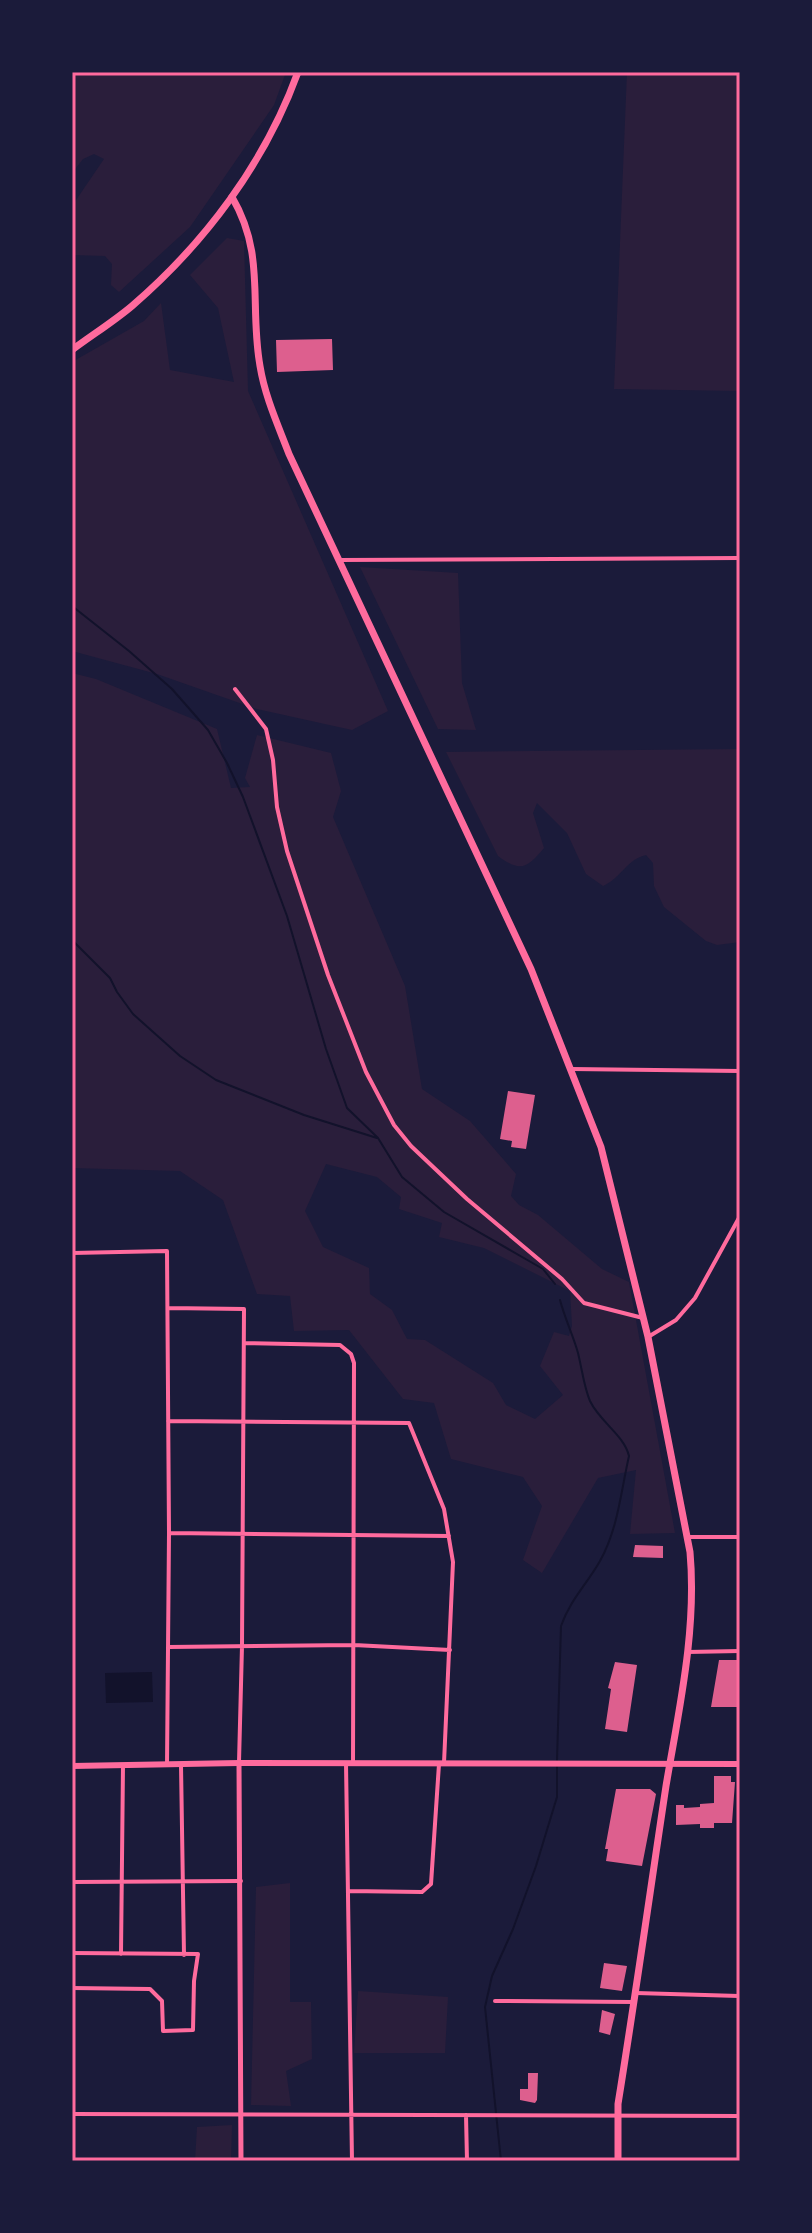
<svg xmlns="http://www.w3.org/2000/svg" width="812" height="2233" viewBox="0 0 812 2233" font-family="'Nunito Sans',sans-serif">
<rect width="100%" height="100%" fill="#1b1b3a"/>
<path fill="#2a1e3b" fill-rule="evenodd" d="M72,72H286L274,105L190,227L119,292L111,285L112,264L105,256L72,255V206L104,159L94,154L83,159L72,173Z
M627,72H740V391L614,389Z
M227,238L244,241L248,391L388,711L352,730L257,709L157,674L72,651V362L144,321L161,303L170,370L234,382L218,308L190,275Z
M360,567L458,573L462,683L476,730L438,729Z
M72,673L96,679L217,729L231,788L250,787L245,778L257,735L331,753L341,791L333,817L405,986L422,1089L470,1121L516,1174L511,1196L519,1205L538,1215L602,1269L629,1282L675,1533L630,1534L636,1470L598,1478L542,1573L523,1560L542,1506L523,1477L451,1459L434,1403L403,1399L349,1330L294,1331L290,1296L257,1294L223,1200L180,1171L72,1168ZM326,1164L377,1177L401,1197L399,1209L442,1223L439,1237L484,1248L570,1291L572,1326L569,1336L554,1332L540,1366L563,1395L535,1419L506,1405L493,1383L425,1340L407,1339L392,1310L370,1294L369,1268L323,1247L305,1211Z
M740,749V942L717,945L706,941L664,907L654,886L653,863L646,855C627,859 620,879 603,886L586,874L567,833L537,803L533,813L544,848C527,868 521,873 498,856L446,752Z
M290,1883V2002H311L312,2059L286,2071L291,2106L251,2105L256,1887Z
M358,1991L448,1997L445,2053H354Z
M232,2125L231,2161H195L197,2127Z"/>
<path fill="#12122b" d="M152,1672L153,1702L106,1703L105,1673Z"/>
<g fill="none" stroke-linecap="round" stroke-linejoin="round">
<path stroke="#12122b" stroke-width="2" d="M72,606L129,651L172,689L208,730L227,763L243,797L287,916L326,1049L347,1108L378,1138L402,1177L444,1212L543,1269L555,1284
M72,940L110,978L117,992L133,1014L180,1056L216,1080L304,1115L377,1138
M557,1760L561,1626C570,1600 587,1584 600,1561C618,1529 621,1491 629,1456C624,1435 600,1422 590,1401C584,1387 582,1369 578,1353C573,1335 565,1319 560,1300
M501,2161L485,2007L492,1976L513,1929L536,1866L557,1797V1766"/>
</g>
<path fill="#dd5f8e" d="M332,339L333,370L277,372L276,340Z
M508,1091L535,1095L526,1149L511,1147L512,1141L500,1139Z
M635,1545L663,1546V1558L633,1557Z
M719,1660H737V1707H711Z
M615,1662L637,1665L627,1732L605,1729L611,1689L608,1688Z
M714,1776H731V1782H735L732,1823H714V1828H700V1824L676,1825V1805H684V1808L700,1807V1804L714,1803Z
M616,1789H650L656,1794L642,1866L606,1861L608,1849H605Z
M604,1963L627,1966L622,1991L600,1988Z
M602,2010L615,2014L610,2035L599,2032Z
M528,2073H538L537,2100L535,2103L520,2100V2089H528Z"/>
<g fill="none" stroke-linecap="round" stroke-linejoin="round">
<path stroke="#ff6b9d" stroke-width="4" d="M339,560L740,558
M235,689L266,729L273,760L277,807L287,851L328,975L366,1072L394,1125L411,1146L467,1199L562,1279L584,1303L643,1318
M571,1069L740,1071
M72,1253L167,1251L169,1533L167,1765
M168,1308L244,1309L242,1646L239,1762
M648,1337L676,1320L695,1298L740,1216
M244,1343L340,1345L351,1354L354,1363L353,1763
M168,1421L409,1423L444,1509L453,1562L444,1763
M169,1533L449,1536
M689,1537H740
M169,1647L354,1645L450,1650
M687,1652L740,1651
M346,1763L352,2161
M181,1765L184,1955
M72,1882L241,1881
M348,1891L422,1892L431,1884L439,1764
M72,1953L198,1954L194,1981L193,2030L163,2031L162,2001L150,1989L72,1988
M121,1954L123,1765
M636,1993L739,1996
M495,2001L633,2002
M72,2114L740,2116
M466,2115L467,2161
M740,2161V1816"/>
<path stroke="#ff6b9d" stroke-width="5" d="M239,1763L241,2161"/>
<path stroke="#ff6b9d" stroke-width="6" d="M72,1766L239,1763L740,1764"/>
<path stroke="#ff6b9d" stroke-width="7" d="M232,197C266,255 249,304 260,366C265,397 278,425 289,454L531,969L601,1147L648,1337L690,1552C697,1630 679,1709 666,1786C650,1892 635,1999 618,2104V2161"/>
<path stroke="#ff6b9d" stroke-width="7" d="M72,350C92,335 113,322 132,306C205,243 265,163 298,72"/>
</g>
<rect width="812" height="2233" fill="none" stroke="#1b1b3a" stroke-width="148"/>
<rect x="74" y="74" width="664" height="2085" fill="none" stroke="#ff6b9d" stroke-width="3"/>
</svg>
